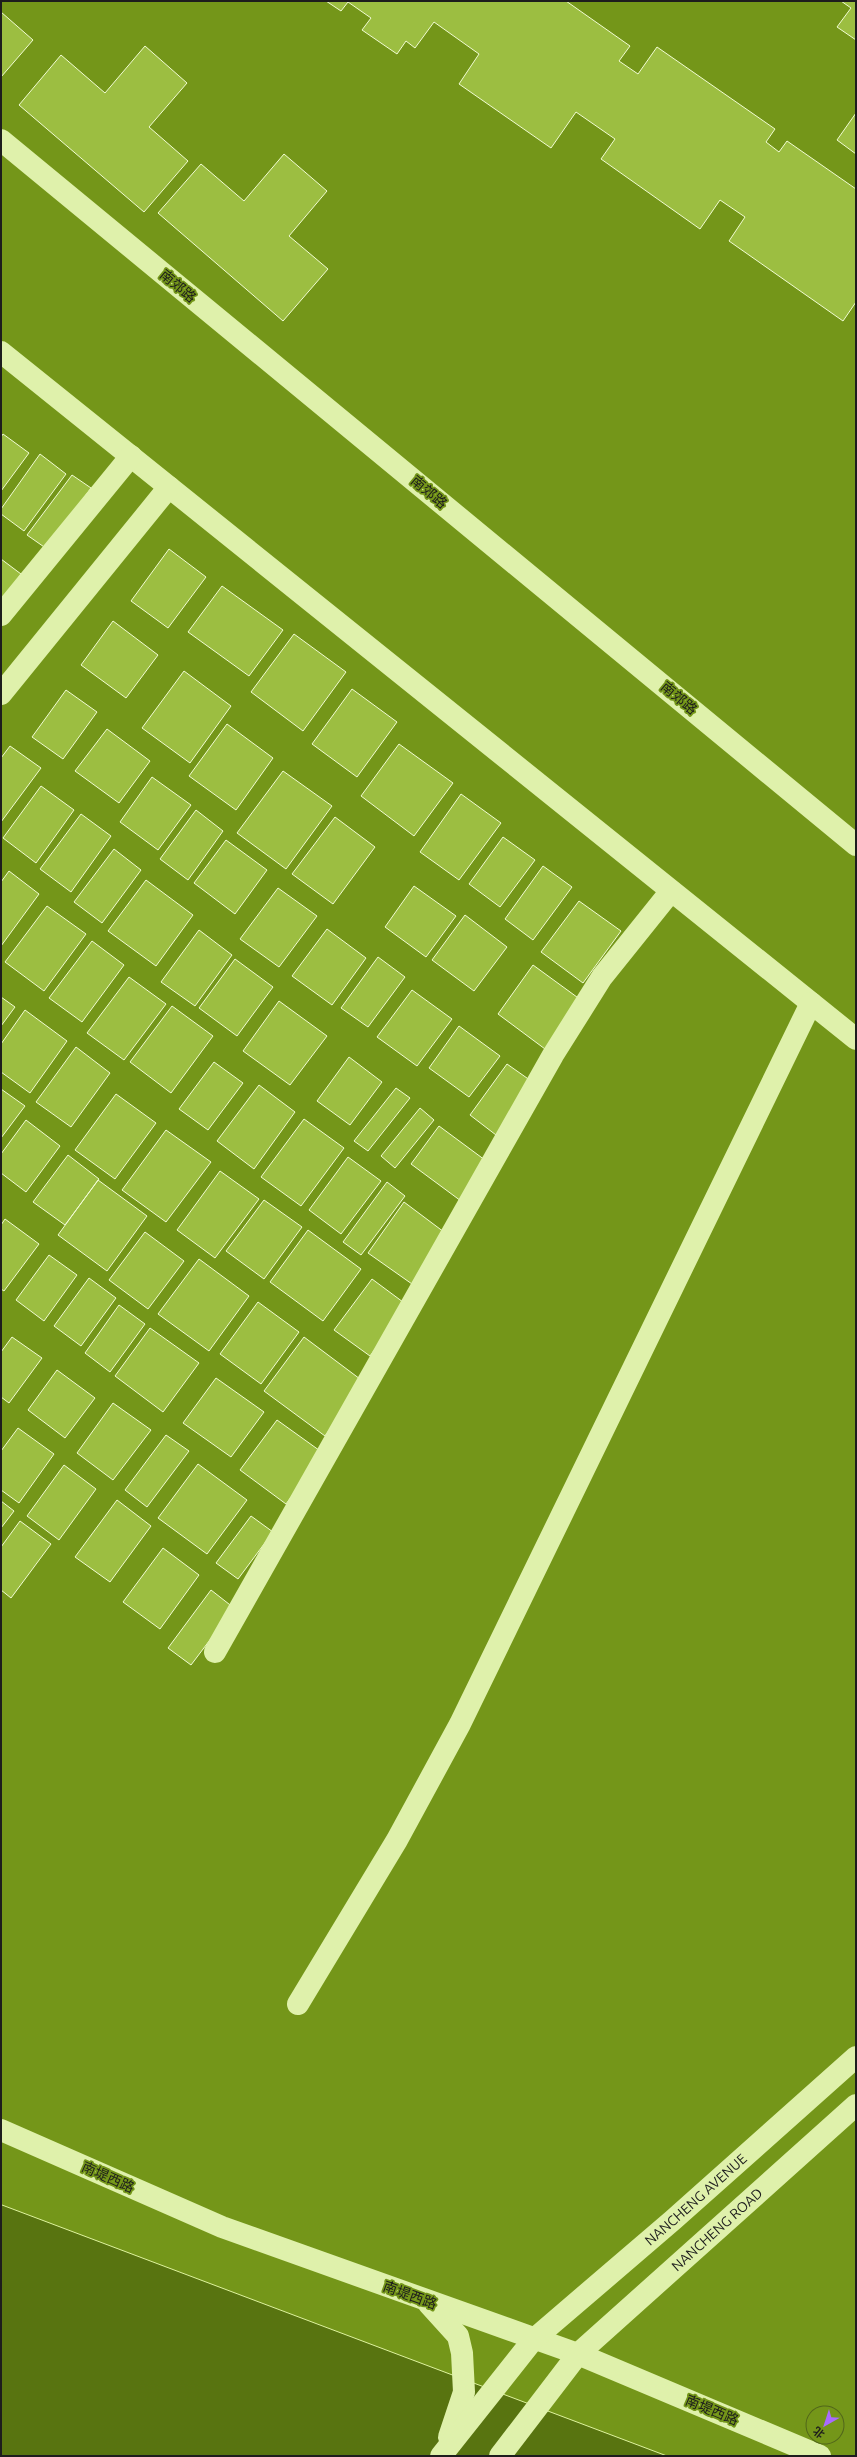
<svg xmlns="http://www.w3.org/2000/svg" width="857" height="2457" viewBox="0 0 857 2457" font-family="Ubuntu,'Noto Sans SC',sans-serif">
<rect width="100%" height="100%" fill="#749619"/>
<path fill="#587410" stroke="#def39e" d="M1,2204L2,2205L667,2456H1Z"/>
<path fill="#9cbe41" stroke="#f1fcd3" d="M326,1H566L630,46L619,61L638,74L657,47L775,129L766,142L779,152L787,141L856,189V302L843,321L729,241L745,217L720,200L700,229L601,159L615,139L576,112L551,148L459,84L479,54L434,22L415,48L406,41L397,54L362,30L371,18L348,2L341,11Z
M841,1H856V40L837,27L851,8Z
M1,12L33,40L1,77Z
M145,46L187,83L149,127L188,161L144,212L19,105L61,55L105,93Z
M856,113V154L837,140Z
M284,154L327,191L289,236L328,269L283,321L158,213L201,164L244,201Z
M3,434L29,453L1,491V437Z
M40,454L66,474L24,531L1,514V509Z
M72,475L91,488L47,549L27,535Z
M169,549L206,577L168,628L131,601Z
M1,559L21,574L1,602Z
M222,586L283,630L249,676L188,632Z
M113,621L158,655L126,698L81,665Z
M294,634L346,672L303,731L251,692Z
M184,671L231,706L190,763L142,728Z
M352,689L397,722L357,777L312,744Z
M66,690L97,712L63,759L32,737Z
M227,724L273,758L236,810L189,776Z
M107,729L150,761L119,803L75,771Z
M399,744L453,783L414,836L361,796Z
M10,746L41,768L1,822V758Z
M283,771L332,806L286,869L237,833Z
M152,777L191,805L158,850L120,822Z
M41,786L74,810L36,863L3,838Z
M461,794L501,823L459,880L420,852Z
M196,810L223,831L188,880L160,859Z
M81,814L111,836L71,892L40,869Z
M335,817L375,847L333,904L292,874Z
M503,837L535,860L500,907L469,884Z
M226,840L267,870L235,914L194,883Z
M114,849L141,870L102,923L74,902Z
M543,866L572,887L533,940L505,919Z
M9,871L39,894L1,946V882Z
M146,880L193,915L156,966L108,931Z
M414,886L456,916L426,957L385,927Z
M278,888L317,916L279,967L240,939Z
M579,901L621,931L583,983L541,952Z
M47,906L86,934L44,991L5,962Z
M465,915L507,947L474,991L432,960Z
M327,929L366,958L332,1005L292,976Z
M199,930L232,955L195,1006L161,982Z
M92,941L124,965L82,1022L49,998Z
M378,957L405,977L368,1027L341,1008Z
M235,959L273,987L237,1036L199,1008Z
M533,965L581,1000L545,1049L498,1014Z
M129,977L166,1004L124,1060L87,1033Z
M412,990L452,1019L417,1066L377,1037Z
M1,997L15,1007L1,1026Z
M279,1001L327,1036L290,1085L243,1051Z
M172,1006L213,1036L171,1093L130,1062Z
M25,1010L67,1041L30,1093L1,1072V1044Z
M459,1026L500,1056L469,1097L429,1068Z
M76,1047L110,1073L71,1127L36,1102Z
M349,1057L382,1082L350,1125L317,1101Z
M214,1062L243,1083L208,1130L179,1109Z
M507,1064L534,1083L496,1135L470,1115Z
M259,1085L295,1112L254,1169L217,1141Z
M396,1088L410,1098L368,1151L354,1141Z
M1,1089L25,1106L1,1138Z
M116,1094L156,1123L115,1179L75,1150Z
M420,1108L434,1120L395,1168L381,1156Z
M304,1119L344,1148L301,1206L261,1177Z
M26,1120L60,1146L26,1192L1,1173V1154Z
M439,1126L489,1163L461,1201L411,1164Z
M166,1130L211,1162L166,1222L122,1190Z
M68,1155L99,1179L65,1225L33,1202Z
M348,1157L381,1181L341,1234L309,1210Z
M220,1171L259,1199L215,1258L177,1230Z
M98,1180L147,1216L107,1271L58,1235Z
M387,1182L405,1196L361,1255L343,1242Z
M264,1200L302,1227L264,1279L226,1251Z
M404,1202L448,1235L412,1284L368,1253Z
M5,1219L39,1244L4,1291L1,1289V1225Z
M308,1230L361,1269L323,1321L270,1282Z
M145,1232L184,1261L148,1309L109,1280Z
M49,1255L77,1275L44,1321L16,1300Z
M199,1259L249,1296L209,1351L158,1314Z
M89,1278L116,1298L81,1346L54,1326Z
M372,1279L407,1305L370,1356L334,1330Z
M258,1302L299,1332L261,1384L220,1354Z
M119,1305L145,1324L110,1372L85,1353Z
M150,1328L199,1363L163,1412L115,1376Z
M12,1337L42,1358L9,1403L1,1397V1352Z
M304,1337L364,1382L325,1436L264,1391Z
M57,1370L95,1398L65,1438L28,1410Z
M216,1378L264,1412L231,1457L183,1423Z
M113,1403L151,1430L113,1480L77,1453Z
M277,1420L323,1453L286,1504L240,1470Z
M18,1428L54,1454L19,1503L1,1490V1451Z
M166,1435L189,1451L147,1507L125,1490Z
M198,1464L247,1500L207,1554L158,1518Z
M64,1465L96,1489L59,1540L27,1516Z
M117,1500L151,1526L110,1582L75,1557Z
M1,1501L14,1511L1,1528Z
M251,1516L273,1532L238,1579L216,1563Z
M20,1521L51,1544L11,1598L1,1590V1547Z
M163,1548L199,1575L160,1629L123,1602Z
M211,1590L234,1608L191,1665L168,1648Z"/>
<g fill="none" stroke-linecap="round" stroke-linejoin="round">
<g stroke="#dff1ab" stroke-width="22">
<path d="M1,140L856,845"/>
<path d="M1,352L856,1039"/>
<path d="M1,615L131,456"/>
<path d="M1,694L169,487"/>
<path d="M215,1652L553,1055L602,977L671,891"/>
<path d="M298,2004L397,1840L460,1724L811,1003"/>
<path d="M1,2130L222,2227L578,2354L820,2456"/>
<path d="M429,2304L458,2336L462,2353L464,2392L449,2437"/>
<path id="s1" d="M441,2456L533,2340L673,2220L856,2057"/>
<path id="s2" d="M500,2456L578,2354L856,2105"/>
</g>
</g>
<g text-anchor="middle" stroke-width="3.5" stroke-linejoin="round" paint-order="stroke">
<g font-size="14" fill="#1d1d1d" stroke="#749619">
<text transform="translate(178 286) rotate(40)" y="5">南郊路</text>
<text transform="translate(429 492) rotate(40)" y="5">南郊路</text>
<text transform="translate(679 698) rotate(40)" y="5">南郊路</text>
<text transform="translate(108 2177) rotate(24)" y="5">南堤西路</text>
<text dy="5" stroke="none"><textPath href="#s1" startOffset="363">NANCHENG AVENUE</textPath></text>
<text dy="5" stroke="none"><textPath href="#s2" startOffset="315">NANCHENG ROAD</textPath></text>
<text transform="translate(410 2295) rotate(20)" y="5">南堤西路</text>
<text transform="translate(712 2410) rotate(23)" y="5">南堤西路</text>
</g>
</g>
<rect width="857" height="2457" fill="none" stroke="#1d1d1d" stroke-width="4"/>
<g transform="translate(825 2425) rotate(219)"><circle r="19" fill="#749619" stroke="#51661b"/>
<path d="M0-3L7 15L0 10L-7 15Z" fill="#a96bff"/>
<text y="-6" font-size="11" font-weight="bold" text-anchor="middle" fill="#1d1d1d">北</text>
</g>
</svg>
